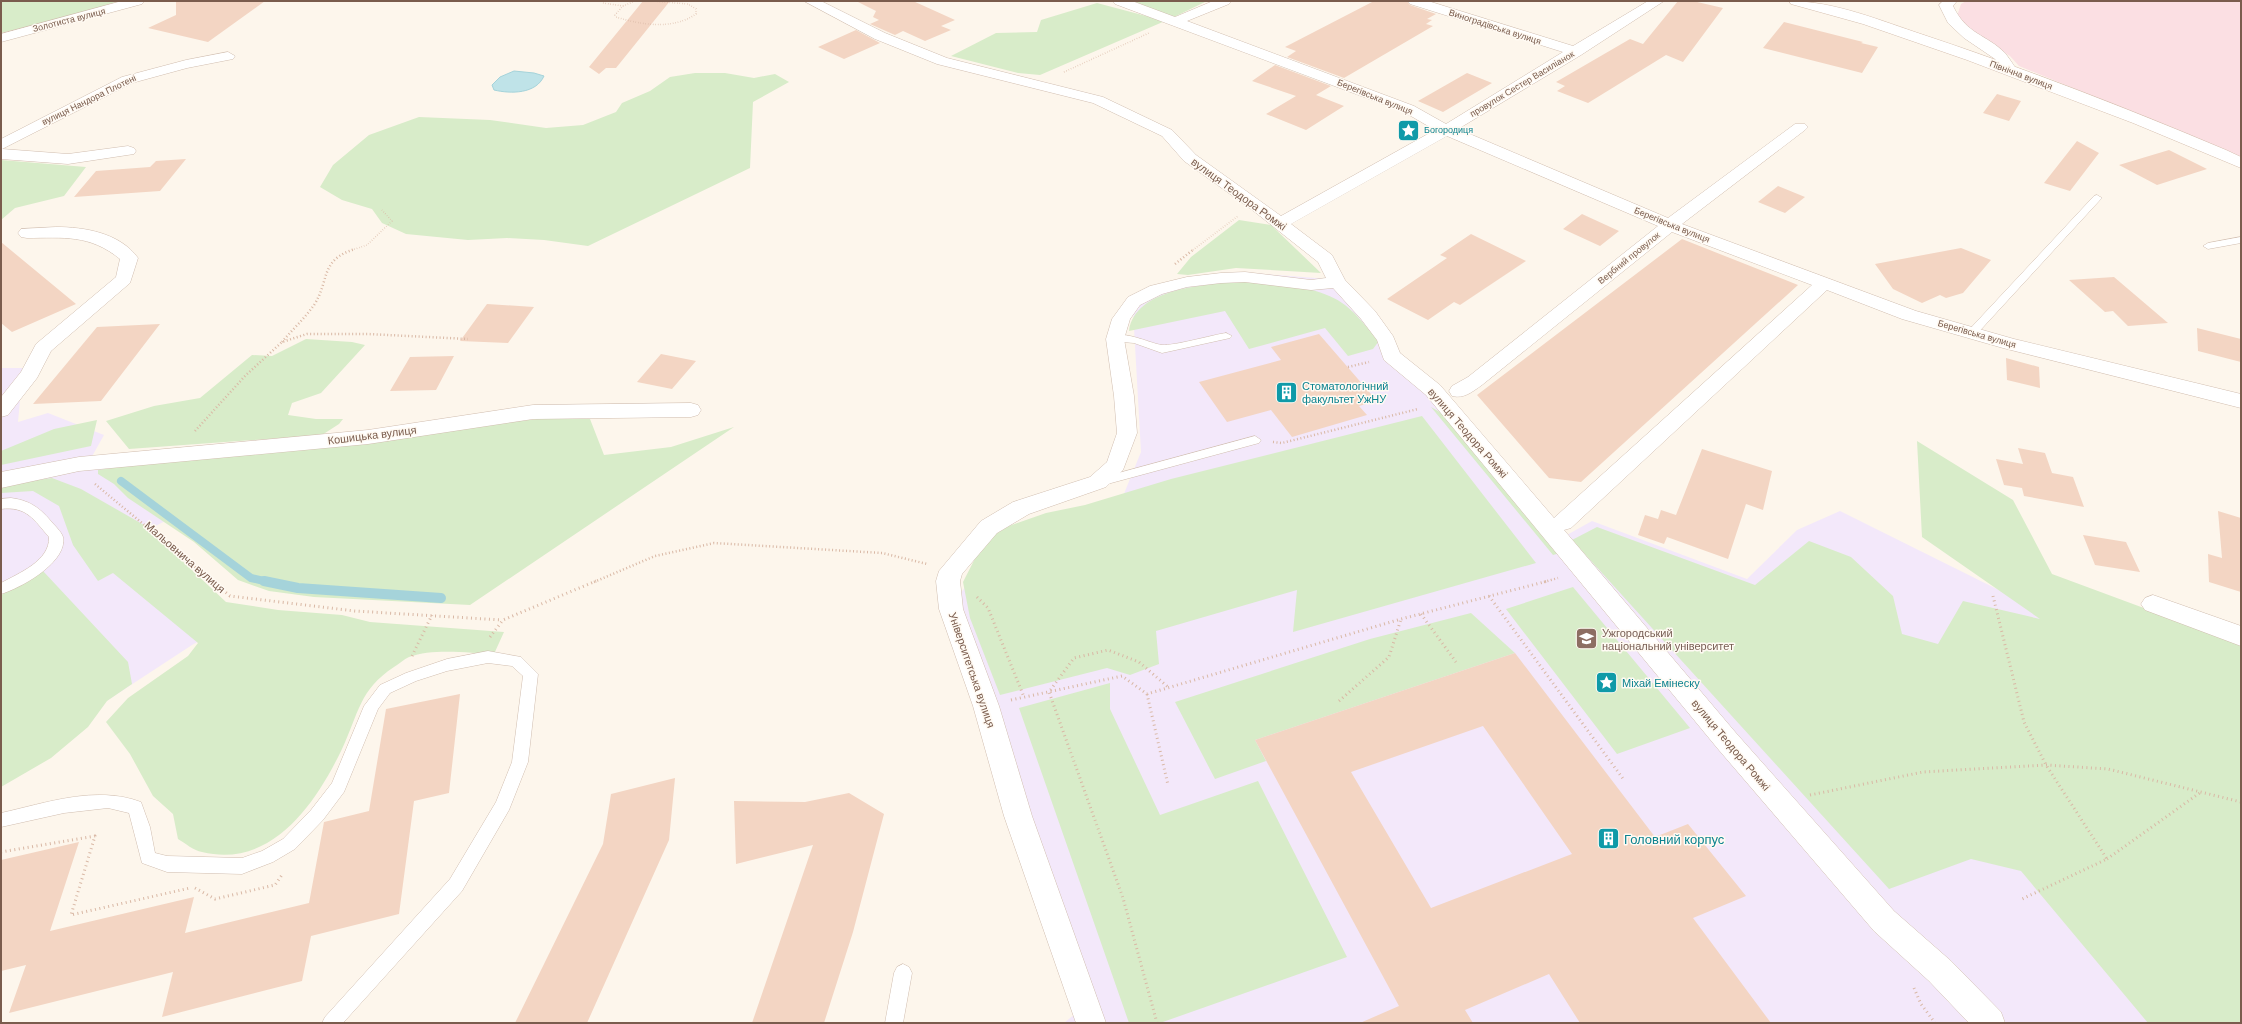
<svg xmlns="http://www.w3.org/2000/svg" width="2242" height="1024" viewBox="0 0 2242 1024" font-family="'DM Sans',sans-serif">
<rect width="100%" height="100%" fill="#fdf6ec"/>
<path fill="#f3e8fa" d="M1239,272L1329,279L1556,541L1592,521L1747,579L1797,530L1840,511L2037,609L2241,1023H1064L1092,1000L959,596L994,543L1121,501L1141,452L1133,310L1169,282Z
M1,368H23L18,422L48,413L104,435L90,460L197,466L210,498L140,534L240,619L192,645L1,770Z"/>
<path fill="#fbdfe3" d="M1966,1H2241V157L2019,66L2010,56L1975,34L1957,16L1961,4Z"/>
<path fill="#d8ecc9" d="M1,1H119L67,17L1,33Z
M1130,1H1207L1174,17Z
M1097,3L1165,21L1040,75L1018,73L951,56L996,33L1037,32L1041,20Z
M695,73H725L754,78L775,74L789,82L753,102L750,168L588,246L544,240L507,238L468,240L406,234L382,223L372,209L342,200L320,187L333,165L369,135L419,117L490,120L546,128L583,125L616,112L622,103L650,91L670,77Z
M1,160L86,167L64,196L15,208L1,220Z
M1239,220L1271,225L1321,273L1236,268L1188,275L1177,274L1191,257Z
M1241,281C1272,284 1320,285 1345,305C1358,315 1369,330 1379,341L1373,349L1348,356L1325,328L1249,349L1225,311L1129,331C1135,287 1207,285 1241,281Z
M306,339L352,342L365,345L321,393L292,403L288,415L316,419H343L339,424L322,435L129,449L106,421L154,406L200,398L252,355L272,356Z
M1431,407L1445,415L1560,553L1553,555Z
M564,416L590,419L604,455L671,447L734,427L470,605L314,597L269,591L238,580L194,542L128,498L114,484L98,474V470L151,462Z
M1422,416L1536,563L1293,632L1297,590L1156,631L1159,664L1130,675L1107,668L1000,695L970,618L963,582L984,541L1009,526L1046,513L1085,505L1171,479Z
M97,420L91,446L1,465V451L54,429Z
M1917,441L2013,500L2052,574L2241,644V1023H2148L2021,871L1971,859L1889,889L1572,540L1597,527L1755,585L1809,541L1851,557L1893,596L1902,634L1938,644L1963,601L2040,619L1922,537Z
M52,478L81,489L144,525L226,602L278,610L342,615L370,622L504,632L494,654C469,653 433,648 409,657C404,659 399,664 394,667C359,690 359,713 342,749C316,803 272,869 202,852C194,851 185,843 178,839L173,814L153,796L130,754L106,722L128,698L188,656L198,643L113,573L98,581L73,545L59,506L33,491L1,493V485Z
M43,571L128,662L132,684L107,701L88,727L51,758L1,787V595Z
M1573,587L1690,728L1617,754L1506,609Z
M1471,613L1515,653L1255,740L1266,761L1215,779L1175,702L1370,639Z
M1110,683V709L1160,815L1258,781L1347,957L1160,1023H1129L1019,708Z"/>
<path fill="#bfe3e8" stroke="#a5d3da" d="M514,71L534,73L544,76C536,94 511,94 494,90L492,85L500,77Z"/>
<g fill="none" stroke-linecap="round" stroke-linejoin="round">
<path stroke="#a5d3da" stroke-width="8" d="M121,481L251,578L268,582"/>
<path stroke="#a5d3da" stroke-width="10" d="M264,581L298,588L441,598"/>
</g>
<path fill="#f3d5c3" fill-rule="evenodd" d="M176,1H265L208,42L148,28L176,15Z
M643,1H670L616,68H606L599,74L589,67Z
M856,1H913L955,20L941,26L951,30L925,41L903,31L895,35L870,24L879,20L873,17L876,11Z
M1374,1H1407L1410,5L1436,14L1427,19L1432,20L1426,24L1433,26L1344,78L1287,57L1296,51L1285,47Z
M1678,1H1693L1723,8L1683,62L1666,55L1588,103L1557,91L1565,86L1556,82L1630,39L1643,44Z
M1784,22L1863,42L1861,43L1878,47L1862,73L1763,48Z
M856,30L880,43L844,59L818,47Z
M1275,65L1331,86L1316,95L1344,106L1306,130L1266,114L1296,96L1252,81Z
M1467,73L1492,83L1443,112L1418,101Z
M1997,94L2021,101L2009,121L1983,113Z
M2077,141L2099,153L2070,191L2044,183Z
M2169,150L2207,169L2157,185L2119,165Z
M186,159L160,191L74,197L96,171L150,167L156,161Z
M1778,186L1805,197L1785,213L1758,202Z
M1582,214L1619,231L1600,246L1563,229Z
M1471,234L1526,261L1460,305L1454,302L1428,320L1387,299L1447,258L1440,255Z
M1682,239L1798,285L1581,482L1549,478L1477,395Z
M1,242L76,304L12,332L1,323Z
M1961,248L1991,260L1963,293L1946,298L1940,295L1922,303L1893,289L1875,264Z
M2114,277L2168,323L2128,326L2113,311L2105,312L2069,280Z
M487,304L534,307L508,343L460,341Z
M160,324L101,401L33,404L97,327Z
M2197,328L2241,339V362L2198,351Z
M1319,334L1377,401L1359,406L1367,415L1292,437L1271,410L1227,422L1199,382L1281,360L1271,347Z
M661,354L696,361L672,389L637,382Z
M454,356L436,390L390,391L410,357Z
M2006,358L2039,367L2040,388L2007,380Z
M2018,448L2045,453L2052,473L2073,477L2084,507L2024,496L2022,488L2004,485L1996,459L2023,464Z
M1702,449L1772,471L1763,510L1746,504L1728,559L1667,537L1664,544L1638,535L1645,515L1658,519L1661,510L1676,515Z
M2218,511L2241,518V592L2209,582L2208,554L2222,558Z
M2083,535L2126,542L2140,572L2095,565Z
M1515,653L1655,837L1688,824L1746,896L1693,918L1771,1023H1580L1549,974L1465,1010L1473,1023H1360L1399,1006L1255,740ZM1483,726L1572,854L1431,908L1351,772Z
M460,694L449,793L414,801L399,914L311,936L302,981L162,1017L173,972L9,1013L26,965L1,971V860L79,842L50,931L194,897L185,933L309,903L324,822L369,811L386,709Z
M675,778L669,840L587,1023H515L603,844L611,794Z
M849,793L884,814L853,932L824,1023H752L813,845L736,864L734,801L805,802Z"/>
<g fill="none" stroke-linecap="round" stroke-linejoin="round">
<defs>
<path id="lane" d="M2097,195L2102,198L2100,200L1975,336H1967L1965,334L1967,332L2094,196Z
M2241,237V243L2208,249L2203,246L2208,243Z
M1226,333L1232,336L1230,338L1162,353L1134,343L1111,341L1109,339C1118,327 1151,344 1162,345C1174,346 1212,335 1226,333Z
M1255,436L1261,440L1259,443L1100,486L1094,482L1100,478Z
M11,498C28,500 39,507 50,520C54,525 61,531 63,537C68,562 21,588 1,594V583C19,573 50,561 49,537C34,520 27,506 1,509V499Z
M488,651L521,657L538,674L528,762L509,810L462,891L343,1023H322L325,1017L450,879L496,802L512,762L523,676L512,666L488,663L447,671L416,681L390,693L378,709L344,792L323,820L295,849L273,862L242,874L167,872L142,863L129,813L108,808L64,813L1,827V813C46,803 96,785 141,802L150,827L155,853L167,856L242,858L262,851L283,839L311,810L332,783L364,706L380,685L406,673L447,659Z
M903,964L909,967L912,973L903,1023H885L894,973L897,967Z"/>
<path id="street" d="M122,1H144L142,4L1,42V34Z
M804,1H821L885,33L947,58L1103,97L1172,130L1196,155L1281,216L1435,130L1404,112L1115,4L1113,1H1132L1175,17L1213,1H1231L1229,4L1187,21L1414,106L1446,124L1563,52L1410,4L1408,1H1428L1573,46L1648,1H1664L1581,55L1458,129L1668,218L1795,124H1805L1808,127L1805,130L1682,224L1916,311L2014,339L2241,394V408L2003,348L1902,319L1827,290L1571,528L1564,530L1736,733L1894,911L1951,961L2001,1012L2005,1023H1969L1929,981L1874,931L1718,749L1426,395L1384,360L1377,340L1361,319L1333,288L1311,290L1245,282L1221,283L1187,287L1162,294L1140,305L1130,319L1124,339L1134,396L1137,433L1123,470L1106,487L1029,514L997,533L962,574L960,581L963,609L999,706L1032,816L1106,1023H1076L1004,816L973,706L939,609L936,581L939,571L981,521L1013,502L1090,477L1107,462L1117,433L1114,396L1106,339L1112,319L1128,297L1150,286L1187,277L1221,273L1245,272L1311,280L1326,278L1318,262L1251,209L1184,161L1162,136L1093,103L937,64L875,39ZM1447,136L1658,226L1468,377L1452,386L1449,391L1452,396C1464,399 1472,392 1482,385L1672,232L1812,285L1554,518L1440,385L1400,353L1393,336L1375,311L1345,280L1332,255L1291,224Z
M1943,1H1957L1953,6C1967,35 1986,34 2005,53C2009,58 2013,64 2016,69L2014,72H2004L1995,59L1964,38L1948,23L1939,5Z
M228,52L235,56L233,59L187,68L132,83L2,149L68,154L128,146L134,148L136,151L134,154L68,164L1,159V139L122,77L186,60Z
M56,227C85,227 120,233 138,258L130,283L51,351L37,378L8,415L1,417V397L21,372L36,344L116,277L120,259C89,234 64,238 27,238L21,237L18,233L21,229Z
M691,403L698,405L701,410L698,415L691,417L533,419L368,444L79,471L1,488V472L79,457L368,430L533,405Z
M2153,595L2241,626V646L2145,610L2141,604L2145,598Z"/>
<path id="secondary" d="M1789,1C1835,1 1881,21 1924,35C2026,69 2127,108 2226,150L2241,157V168L2133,123L1967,60L1863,24L1791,4Z"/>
</defs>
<use href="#lane" stroke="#d1beb0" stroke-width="1"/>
<use href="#street" stroke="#d1beb0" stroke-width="1"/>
<use href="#secondary" stroke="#d6c0b0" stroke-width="1"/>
<path stroke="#d9b8a5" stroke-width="1.5" stroke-dasharray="0.5 2" stroke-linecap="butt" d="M635,1L623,6L615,15L616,17C641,25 673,30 696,14V9L688,4L652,1
M603,3L623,6
M1064,72L1149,33
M352,250L367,245L392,221L381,209
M1193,250L1238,216"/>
<path stroke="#d9b8a5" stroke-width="2.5" stroke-dasharray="1 2.5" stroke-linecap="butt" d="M1175,264L1194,249
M282,342C292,330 305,318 314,305C330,281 319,260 355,249
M1348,367L1369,362
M195,431L245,376L282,342L307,334H368L468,339
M1273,442L1282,443L1418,409
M95,484L213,582
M594,582L655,556L714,543L882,553L927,564
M1544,582L1558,578"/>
<path stroke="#d9b8a5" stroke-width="3" stroke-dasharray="1 3.5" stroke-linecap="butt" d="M212,581L230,596L355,611L502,620
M1489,596L1624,780
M1993,596L2024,722L2046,765L2107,859L2020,900
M977,597L988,608L1024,697
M1421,614L1456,662
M490,637L503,620L596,581
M412,656L432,615
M1147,694L1168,785
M1011,700L1122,676L1147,694L1401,619L1548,581
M1339,701L1389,657L1401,619
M1810,795L1923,772L2046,765L2108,769L2241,802
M1,852L95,836L71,915L190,888
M2107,859L2201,792
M195,888L215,899L275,885L282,875
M1914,988L1921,1004L1935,1023
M1157,1023L1123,898L1049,692L1074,658L1108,650L1139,662L1168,687"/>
<use href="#lane" fill="#fff" fill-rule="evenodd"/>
<use href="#street" fill="#fff" fill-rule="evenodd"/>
<use href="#secondary" fill="#fff" fill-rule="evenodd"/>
</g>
<defs>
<symbol id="sight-square" viewBox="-11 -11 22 22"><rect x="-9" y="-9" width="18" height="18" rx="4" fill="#0f9aa8" stroke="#fffaf3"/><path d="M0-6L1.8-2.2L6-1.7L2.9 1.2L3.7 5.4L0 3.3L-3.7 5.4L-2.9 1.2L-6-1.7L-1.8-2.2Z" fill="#fff"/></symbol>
<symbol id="building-square" viewBox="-11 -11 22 22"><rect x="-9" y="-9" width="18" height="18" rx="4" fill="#0f9aa8" stroke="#fffaf3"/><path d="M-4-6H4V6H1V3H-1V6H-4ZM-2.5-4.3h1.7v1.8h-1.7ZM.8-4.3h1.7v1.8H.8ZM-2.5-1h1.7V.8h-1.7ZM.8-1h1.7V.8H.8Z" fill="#fff"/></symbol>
<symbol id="university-square" viewBox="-11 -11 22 22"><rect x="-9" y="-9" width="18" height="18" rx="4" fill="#8d6e63" stroke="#fffaf3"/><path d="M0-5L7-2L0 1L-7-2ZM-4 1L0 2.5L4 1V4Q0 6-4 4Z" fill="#fff"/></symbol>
</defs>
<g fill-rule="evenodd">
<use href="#sight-square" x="1396" y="118" width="25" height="25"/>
<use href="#building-square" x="1274" y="380" width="25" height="25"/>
<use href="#university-square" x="1574" y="626" width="25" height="25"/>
<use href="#sight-square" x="1594" y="670" width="25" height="25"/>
<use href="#building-square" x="1596" y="826" width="25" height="25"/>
</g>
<g text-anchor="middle" stroke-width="3" stroke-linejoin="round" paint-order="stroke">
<g font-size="9" fill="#7a5c4d" stroke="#fffaf3">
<text transform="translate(69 20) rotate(-14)" y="3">Золотиста вулиця</text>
<text transform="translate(1495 27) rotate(18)" y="3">Виноградівська вулиця</text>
<text transform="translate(2021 75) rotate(21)" y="3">Північна вулиця</text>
<text transform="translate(1522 84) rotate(-31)" y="3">провулок Сестер Василіанок</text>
<text transform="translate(1375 97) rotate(22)" y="3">Берегівська вулиця</text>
<text transform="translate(89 100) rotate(-26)" y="3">вулиця Нандора Плотені</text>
<text transform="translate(1672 225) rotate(22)" y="3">Берегівська вулиця</text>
<text transform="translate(1629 258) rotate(-39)" y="3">Вербний провулок</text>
<text transform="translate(1977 334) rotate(16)" y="3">Берегівська вулиця</text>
</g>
<g font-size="9" fill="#0d838f" stroke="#fffaf3" text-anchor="start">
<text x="1424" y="133">Богородиця</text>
</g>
<g font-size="11" fill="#7a5c4d" stroke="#fffaf3">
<text transform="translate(1239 194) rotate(36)" y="4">вулиця Теодора Ромжі</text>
<text transform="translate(1468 433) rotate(49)" y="4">вулиця Теодора Ромжі</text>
<text transform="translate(372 435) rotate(-7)" y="4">Кошицька вулиця</text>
<text transform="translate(185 557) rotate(41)" y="4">Мальовнича вулиця</text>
<text transform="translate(972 670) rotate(71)" y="4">Університетська вулиця</text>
<text transform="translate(1731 745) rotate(50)" y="4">вулиця Теодора Ромжі</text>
</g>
<g font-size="11" fill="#0d838f" stroke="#fffaf3" text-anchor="start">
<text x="1302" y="390">Стоматологічний<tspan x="1302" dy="13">факультет УжНУ</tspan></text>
<text x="1622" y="687">Міхай Емінеску</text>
</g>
<g font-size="11" fill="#785e54" stroke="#fffaf3" text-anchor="start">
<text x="1602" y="637">Ужгородський<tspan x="1602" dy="13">національний університет</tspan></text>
</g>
<g font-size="13" fill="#0d838f" stroke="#fffaf3" text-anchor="start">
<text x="1624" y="844">Головний корпус</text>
</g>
</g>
<rect width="2242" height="1024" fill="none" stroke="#7a5c4d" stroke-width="4"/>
</svg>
